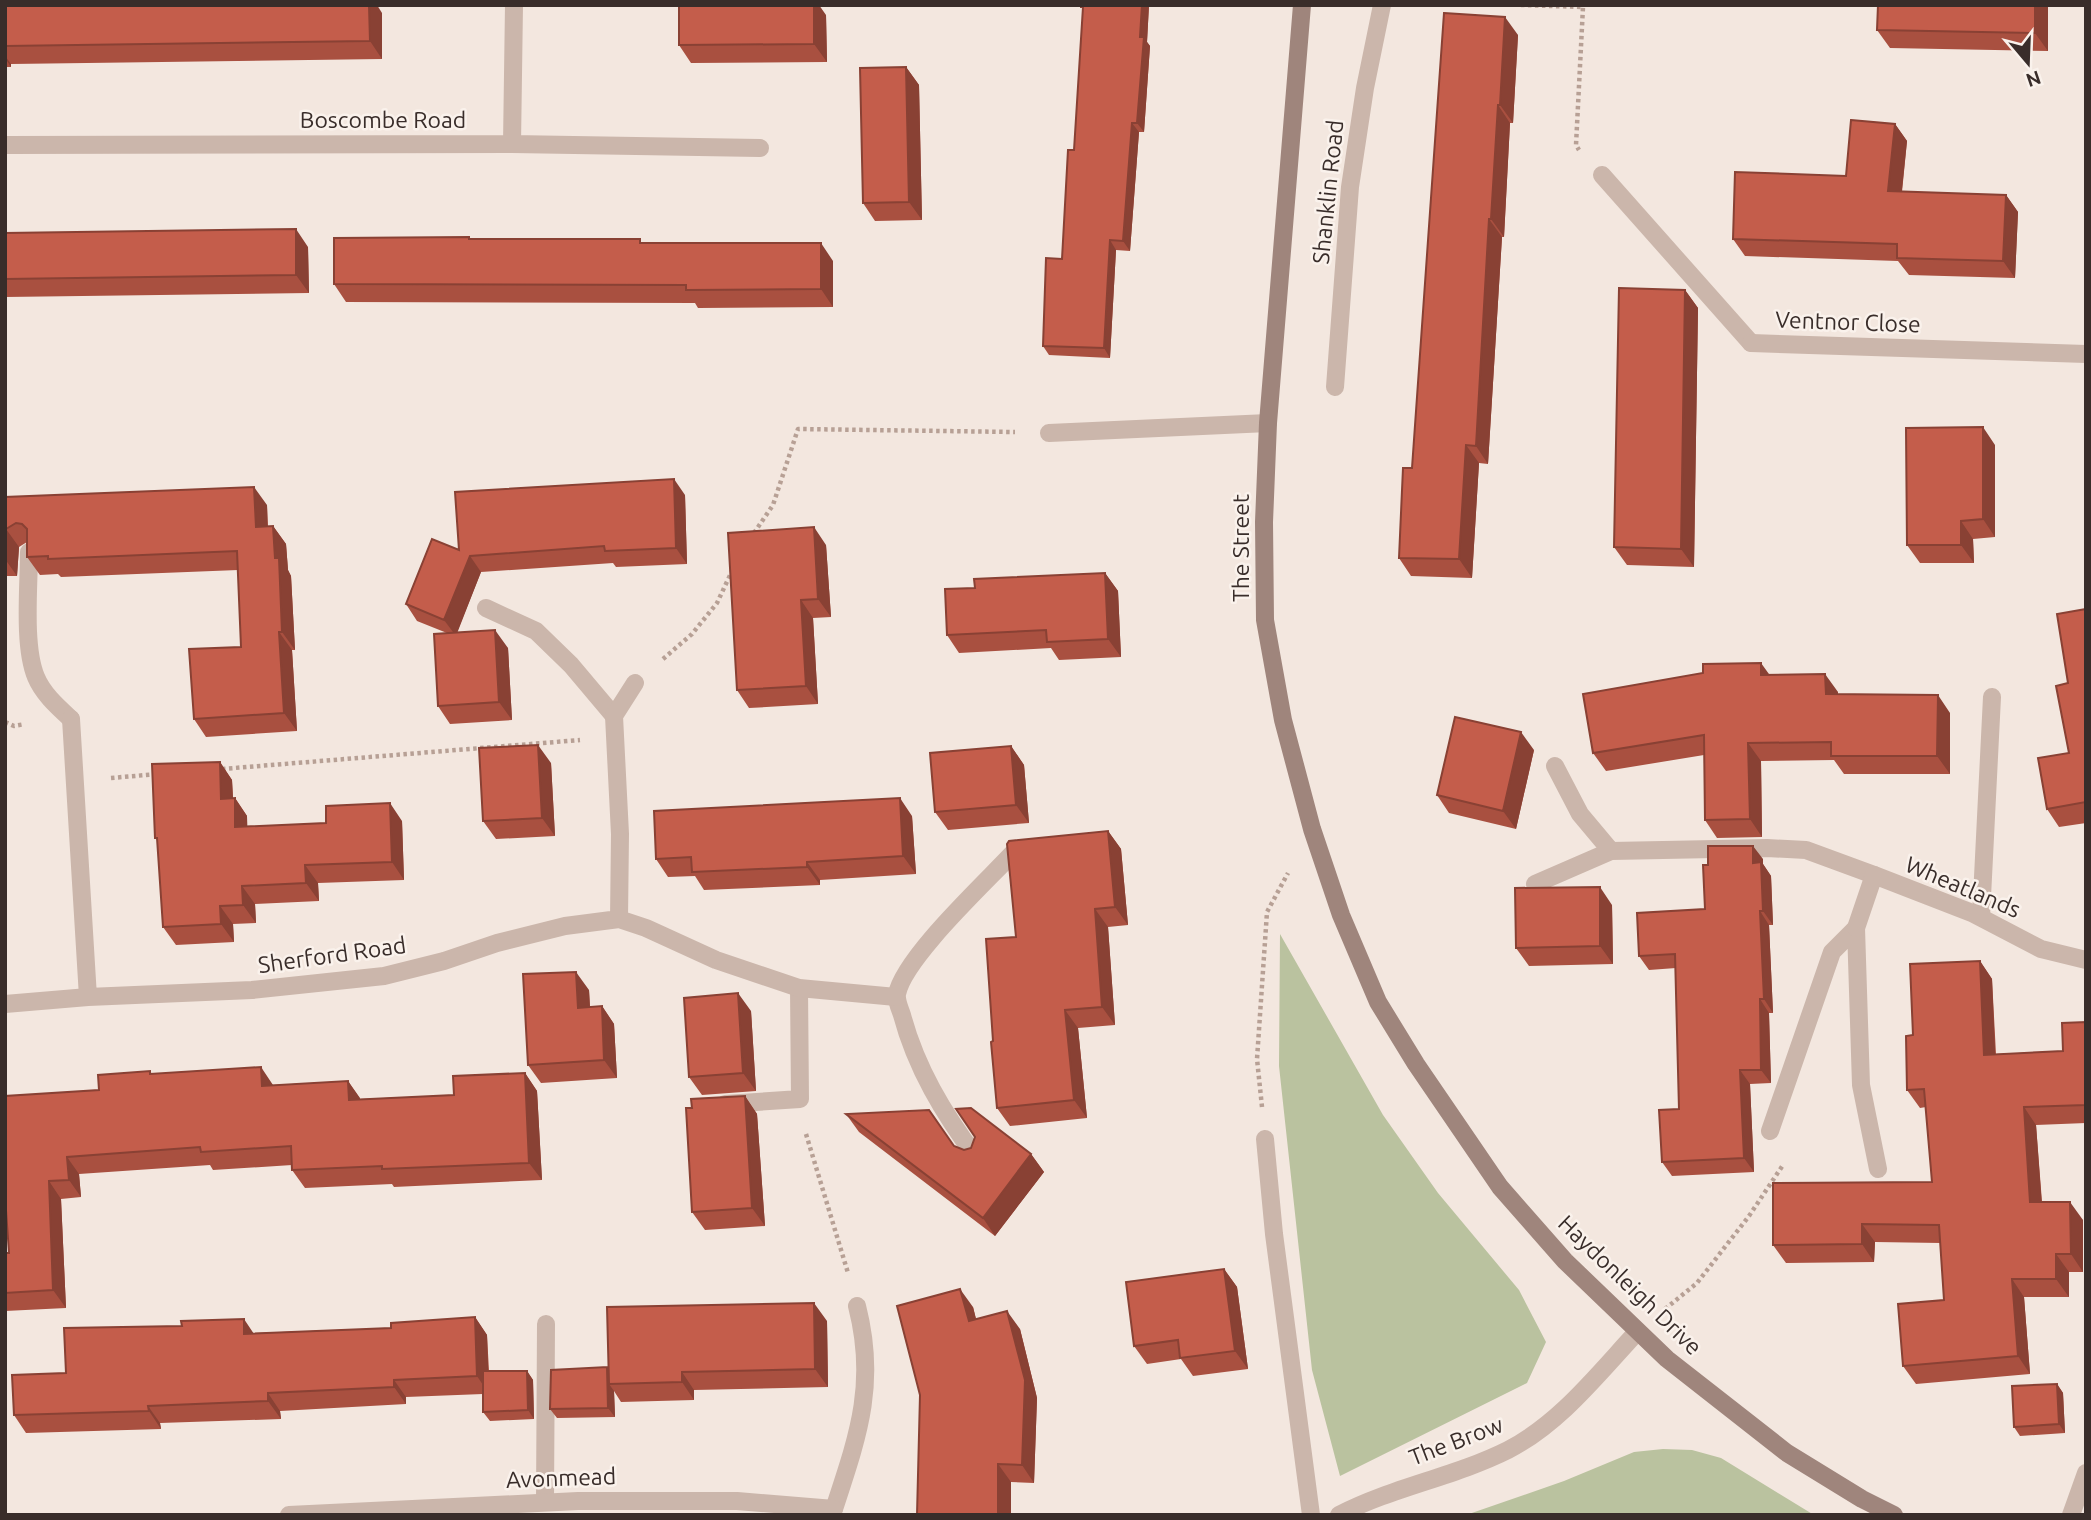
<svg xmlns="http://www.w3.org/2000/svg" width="2091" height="1520" viewBox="0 0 2091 1520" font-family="Ubuntu,sans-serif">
<rect width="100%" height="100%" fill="#f3e7df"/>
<path fill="#bac29f" d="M1280,934L1383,1115L1438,1193L1519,1290L1546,1342L1527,1383L1340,1476L1312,1370L1279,1066Z
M1663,1449L1692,1450L1721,1458L1814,1515H1466L1564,1481L1634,1452Z"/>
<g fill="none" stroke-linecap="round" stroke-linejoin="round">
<path stroke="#b7a095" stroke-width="4.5" stroke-dasharray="3.5 3.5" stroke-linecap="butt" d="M1521,5L1583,7L1576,145L1579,150
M754,533L773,505L798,429L1015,432
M663,659L692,634L717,603L732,571
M5,722L14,726L25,724
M222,769L580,740
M111,778L158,774
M1262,1107L1257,1059L1267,912L1288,873
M806,1134L848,1273
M1665,1309L1697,1283L1749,1216L1783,1165"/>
<path stroke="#cbb6ab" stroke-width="18" d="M1602,175L1751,343
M1049,433L1268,423
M29,552C29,586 23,646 36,677C43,694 58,707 71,719
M486,608L536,631L571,665L614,716
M1611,851L1767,848L1806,850L1874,875
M1535,884L1611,851L1580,814L1555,766
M1981,917L1992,697
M1856,928L1861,1085L1878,1169
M725,1104L800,1099L799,988
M1770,1131L1832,952L1856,928
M1265,1139L1274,1234L1311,1515
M976,1157C944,1114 916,1068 902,1015C900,1009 896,1001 897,994C904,958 984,884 1012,854
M545,1502L546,1324
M834,1509C858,1436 877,1384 857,1306"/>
<path stroke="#cbb6ab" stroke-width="18" d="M512,144L514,5
M5,145L512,144L760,148
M1751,343L2086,354
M1335,387L1350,187L1365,88L1382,5
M71,719L88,997
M619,919L620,834L614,716L635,683
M1856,928L1874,875L1972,913L2041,949L2086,960
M5,1004L88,997L252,990L384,976L444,961L497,943L565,926L619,919L646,928L716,960L799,988L896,997
M289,1515L578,1501H737L834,1509
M1339,1515C1393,1487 1454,1477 1508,1450C1560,1423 1597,1375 1637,1332
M2071,1515L2086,1473"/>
<path stroke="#9f857c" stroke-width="18" d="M1302,5L1268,423L1264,522L1265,620L1283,720L1312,829L1341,915L1378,1002L1416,1064L1500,1187L1565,1261L1667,1359L1787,1453L1862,1499L1894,1515"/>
</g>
<path fill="#a95040" d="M5,5L382,13V59L11,64V67H5Z
M1081,5H1149L1147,42L1150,46L1144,132H1139L1130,251L1116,250L1110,358L1049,355L1043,346L1062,259L1074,150L1083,10Z
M2048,5V51L1890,48L1877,30Z
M1444,13L1518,35L1513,123H1510L1504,237H1502L1488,464L1479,463L1472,578L1411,576L1399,558L1412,468Z
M826,15L827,62L691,63L679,45Z
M906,67L919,85L922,220L875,221L863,203Z
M1895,124L1907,141L1902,192L2006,195L2018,212L2015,278L1909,275L1898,261L1745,256L1733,239L1846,176Z
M5,233L308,247L309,293L5,297Z
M469,237L470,239L643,243L833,261V307L698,308L695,303L346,302L334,284Z
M1685,290L1698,308L1694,567L1627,565L1614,547Z
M1995,445V537L1973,539L1974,563H1920L1907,545Z
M685,495L687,564L616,567L613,563L481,572L457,632L508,648L512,720L450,724L438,706L447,633L417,621L406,604L459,550Z
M5,497L267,505L268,526H273L286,544L288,570L291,576L295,650H292L297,731L206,737L194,719L241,647L238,570L61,577L58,574L40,575L27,557V542L19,547L17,576H5Z
M826,545L831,617L813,618L818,704L749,708L737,690Z
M1105,573L1118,591L1121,657L1059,660L1051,648L959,653L947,635L975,588Z
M2086,609V823L2059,827L2047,809L2069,753L2068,683Z
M1703,673L1770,675L1838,692V694L1950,713V774H1844L1834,760L1761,761L1762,837L1717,838L1705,820L1704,755L1606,771L1593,753Z
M1011,746L1024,765L1029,823L948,830L935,812Z
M1534,750L1516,829L1449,813L1437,795Z
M220,762L232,780L233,798H235L247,816V827L402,821L404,880L318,883L319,901L255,904L256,923L233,924L234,942L176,945L163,927L158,841L155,838Z
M551,763L555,836L496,839L483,821Z
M912,816L916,874L820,880V885L704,890L695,876L668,877L656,859Z
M1108,831L1121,849L1128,925L1108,927L1115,1025L1078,1028L1087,1118L1010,1126L997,1108L1016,937Z
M1763,859V864L1771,876L1773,925H1769L1773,1013H1769L1771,1083L1750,1084L1754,1172L1672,1176L1662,1162L1679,1109L1676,968L1649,970L1639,956L1705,909L1708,865Z
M1612,905L1613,964L1529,966L1516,948Z
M1980,961L1992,979L1996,1054L2063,1051L2086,1022V1123L2036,1125L2042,1202L2083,1220V1272H2069V1297H2024L2030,1374L1916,1384L1903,1366L1944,1300L1941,1243L1875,1242L1874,1262L1786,1263L1773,1245L1932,1182L1926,1107L1920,1108L1907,1090L1913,1035Z
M589,990L590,1007L602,1006L614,1024L617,1078L541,1083L528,1065Z
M751,1011L756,1091L702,1095L689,1077Z
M150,1071L152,1074L273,1085L348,1081L360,1099L454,1095L525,1073L537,1091L542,1180L394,1187L392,1184L305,1188L292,1170V1165L213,1170L210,1165L79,1174L81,1197L61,1199L66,1308L5,1311V1253H9L99,1090Z
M745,1096L757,1114L765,1226L705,1230L692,1212V1108Z
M846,1114L964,1150L1031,1154L1044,1172L995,1236L859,1132Z
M1224,1269L1237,1287L1248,1369L1193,1376L1181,1359L1147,1364L1134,1346Z
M973,1307L976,1319L1020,1329L1037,1398L1034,1483L1011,1482L917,1515Z
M475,1317L487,1335L489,1371H527L533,1380L534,1419L490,1421L483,1412V1394L406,1397V1404L280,1411L281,1419L160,1423L161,1429L26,1433L14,1415L66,1373L254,1333L391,1328Z
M827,1321L828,1387L694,1390V1400L621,1402L614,1391L615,1417L557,1418L550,1409L608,1370Z
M2057,1384L2063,1393L2065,1433L2020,1436L2014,1427Z"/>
<path fill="#894134" d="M369,5H377L382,13V59L370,41Z
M814,5H819L826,15L827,62L814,44Z
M1142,5H1149L1147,42L1150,46L1144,132L1137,123L1140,37Z
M2035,5H2048V51L2035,33Z
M1505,17L1518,35L1513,123L1500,105Z
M5,56L11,64V67L5,58Z
M906,67L919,85L922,220L909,202Z
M1498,105L1510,123L1504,237L1491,219Z
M1132,123L1139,132L1130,251L1123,241Z
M1895,124L1907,141L1900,208L1888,191Z
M2006,195L2018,212L2015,278L2003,261Z
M1489,219L1502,237L1488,464L1476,446Z
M296,229L308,247L309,293L296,275Z
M1110,240L1116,250L1110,358L1104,348Z
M821,243L833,261V307L821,289Z
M1685,290L1698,308L1694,567L1681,549Z
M1983,427L1995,445V537L1983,519Z
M1466,445L1479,463L1472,578L1459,559Z
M674,479L685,495L687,564L676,548Z
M254,487L267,505L268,545L256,527Z
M1961,521L1973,539L1974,563L1961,545Z
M273,526L286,544L288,570L291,576L295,650L282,632Z
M814,527L826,545L831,617L818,599Z
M6,529L19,547L17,576L5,559Z
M470,556L481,572L456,636L444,620Z
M1105,573L1118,591L1121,657L1108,639Z
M801,600L813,618L818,704L806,686Z
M495,630L508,648L512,720L499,702Z
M279,632L292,650L297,731L284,713Z
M1761,663L1774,681L1761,675Z
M1825,674L1838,692V712L1826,694Z
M1938,695L1950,713V774L1937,756Z
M1521,732L1534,750L1516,829L1503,811Z
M1748,743L1761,761L1762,837L1750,819Z
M538,745L551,763L555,836L542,818Z
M1011,746L1024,765L1029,823L1016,805Z
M220,762L232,780L234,817L221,799Z
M235,798L247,816L248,845L235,827Z
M900,798L912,816L916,874L903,856Z
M390,803L402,821L404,880L392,862Z
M1108,831L1121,849L1128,925L1115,907Z
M1753,846L1763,859V864L1771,876L1773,925L1763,911L1753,863Z
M807,862L820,880V885L807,867Z
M305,865L318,883L319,901L306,883Z
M242,886L255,904L256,923L243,905Z
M1600,887L1612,905L1613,964L1600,946Z
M220,906L233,924L234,942L221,924Z
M1095,909L1108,927L1115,1025L1102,1007Z
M1760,911L1769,925L1773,1013L1764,999Z
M1980,961L1992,979L1996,1073L1984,1055Z
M576,972L589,990L591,1026L578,1008Z
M738,993L751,1011L756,1091L743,1073Z
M1760,999L1769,1013L1771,1083L1761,1070Z
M602,1006L614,1024L617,1078L604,1060Z
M1065,1010L1078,1028L1087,1118L1074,1100Z
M261,1067L273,1085L262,1086Z
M1740,1070L1750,1084L1754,1172L1744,1158Z
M525,1073L537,1091L542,1180L529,1163Z
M348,1081L360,1098L361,1118L349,1100Z
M745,1096L757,1114L765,1226L752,1208Z
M2024,1107L2036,1125L2043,1220L2030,1202Z
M1031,1154L1044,1172L995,1236L983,1218Z
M67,1157L79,1174L81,1197L69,1180Z
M49,1181L61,1199L66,1308L53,1290Z
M2070,1202L2083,1220V1272L2071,1254Z
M1862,1224L1875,1242L1874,1262L1862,1244Z
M2056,1254L2069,1272V1297L2056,1279Z
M1224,1269L1237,1287L1248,1369L1235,1351Z
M2012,1279L2024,1297L2030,1374L2018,1356Z
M960,1289L973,1307L981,1339L969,1321Z
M814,1303L827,1321L828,1387L815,1369Z
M1007,1311L1020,1329L1037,1398L1034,1483L1022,1465Z
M475,1317L487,1335L489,1394L477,1376Z
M244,1319L256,1337L244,1334Z
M607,1367L613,1377L609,1384L614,1391L615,1417L608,1408Z
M527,1371L533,1380L534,1419L528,1410Z
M682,1372L694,1390V1400L682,1382Z
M394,1380L406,1397V1404L394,1387Z
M2057,1384L2063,1393L2065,1433L2059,1424Z
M268,1393L280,1411L281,1419L268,1401Z
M148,1406L160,1423L161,1429L149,1411Z
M998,1464L1011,1482V1515H998Z"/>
<path fill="#c45d4b" stroke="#894134" stroke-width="2" d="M5,5H369L370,41L5,46Z
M679,5H814V44L679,45Z
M1081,5H1142L1140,37H1144L1137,123H1132L1123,241L1110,240L1104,348L1043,346L1046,258L1062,259L1068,150H1074L1083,7H1081Z
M1878,5H2035V33L1877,30Z
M1444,13L1505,17L1500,105H1498L1491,219H1489L1476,446L1466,445L1459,559L1399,558L1403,468H1412Z
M906,67L909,202L863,203L860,68Z
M1851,120L1895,124L1888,191L2006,195L2003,261L1897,258V244L1733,239L1735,172L1846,176Z
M296,229V275L5,279V233Z
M469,237V239H640V243H821V289L686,290V285L334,284V238Z
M1619,288L1685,290L1681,549L1614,547Z
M1983,427V519L1961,521V545H1907L1906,428Z
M674,479L676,548L605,551L604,546L470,556L444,620L406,604L432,539L459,550L455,492Z
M254,487L256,527L273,526L275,558H279L282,632H279L284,713L194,719L189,649L241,647L237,551L48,559V556L27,557V529L22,524L16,523L6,529L5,546V497Z
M814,527L818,599L801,600L806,686L737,690L728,533Z
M1105,573L1108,639L1047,642L1046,630L947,635L945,589L975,588L974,579Z
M2086,609V802L2047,809L2038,758L2069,753L2056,686L2068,683L2057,614Z
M495,630L499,702L438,706L434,634Z
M1761,663V675L1825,674L1826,694L1938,695L1937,756H1831V742L1748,743L1750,819L1705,820L1704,735L1593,753L1583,694L1703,673V664Z
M1455,717L1521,732L1503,811L1437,795Z
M538,745L542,818L483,821L479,748Z
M1011,746L1016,805L935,812L930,753Z
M220,762L221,799L235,798V827L326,823V806L390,803L392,862L305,865L306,883L242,886L243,905L220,906L221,924L163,927L157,838H155L152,764Z
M900,798L903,856L807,862V867L692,872L691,857L656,859L654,811Z
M1108,831L1115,907L1095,909L1102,1007L1065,1010L1074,1100L997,1108L991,1042L993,1041L986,939L1016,937L1007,844L1009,841Z
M1708,846H1753V863L1761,862L1763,911H1760L1764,999H1760L1761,1070H1740L1744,1158L1662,1162L1659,1110L1679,1109L1675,954L1639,956L1637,913L1705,909L1703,865H1708Z
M1600,887V946L1516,948L1515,888Z
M1980,961L1984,1055L2063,1051L2062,1023L2086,1022V1105L2024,1107L2030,1202H2070L2071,1254H2056V1279H2012L2018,1356L1903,1366L1898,1304L1944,1300L1939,1225L1862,1224V1244L1773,1245V1183L1932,1182L1924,1089L1907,1090L1906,1036L1913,1035L1910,964Z
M576,972L578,1008L602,1006L604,1060L528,1065L523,974Z
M738,993L743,1073L689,1077L684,998Z
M261,1067L262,1086L348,1081L349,1100L454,1095L453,1076L525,1073L529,1163L382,1169V1166L292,1170L291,1146L201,1152L200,1147L67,1157L69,1180L49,1181L53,1290L5,1293V1253H9L5,1196V1096L99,1090L98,1075L150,1071V1074Z
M745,1096L752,1208L692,1212L686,1108H692L691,1099Z
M971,1108L1031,1154L983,1218L846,1114L929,1110L954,1146L964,1150L971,1148L975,1137L956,1109Z
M1224,1269L1235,1351L1180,1358L1178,1340L1134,1346L1126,1282Z
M960,1289L969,1321L1007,1311L1025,1380L1022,1465L998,1464V1515H917L920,1395L897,1306Z
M814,1303L815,1369L682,1372V1382L609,1384L607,1307Z
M475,1317L477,1376L394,1380V1387L268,1393V1401L148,1406L149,1411L14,1415L12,1375L66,1373L64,1328L182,1326L181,1321L244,1319V1334L391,1328V1323Z
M607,1367L608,1408L550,1409L551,1370Z
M483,1371H527L528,1410L483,1412Z
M2057,1384L2059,1424L2014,1427L2012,1386Z"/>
<g text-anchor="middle" stroke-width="5" stroke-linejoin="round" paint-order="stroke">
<g font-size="23" fill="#392d2a" stroke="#faf2ec">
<text x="383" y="128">Boscombe Road</text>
<text transform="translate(1328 192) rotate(-84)" y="8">Shanklin Road</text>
<text transform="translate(1848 322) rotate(2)" y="8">Ventnor Close</text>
<text transform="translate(1241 548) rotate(-90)" y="8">The Street</text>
<text transform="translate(1963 887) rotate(23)" y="8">Wheatlands</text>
<text transform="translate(332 955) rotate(-8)" y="8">Sherford Road</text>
<text transform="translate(1630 1285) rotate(44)" y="8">Haydonleigh Drive</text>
<text transform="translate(1456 1441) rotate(-21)" y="8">The Brow</text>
<text transform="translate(561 1478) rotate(-2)" y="8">Avonmead</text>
</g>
</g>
<rect width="2091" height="1520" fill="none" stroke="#392d2a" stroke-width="14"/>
<g transform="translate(2028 63) rotate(161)" stroke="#faf2ec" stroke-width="5" paint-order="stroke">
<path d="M0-5L12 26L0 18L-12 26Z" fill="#392d2a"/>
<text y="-10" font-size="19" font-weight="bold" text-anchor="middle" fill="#392d2a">N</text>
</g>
</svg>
